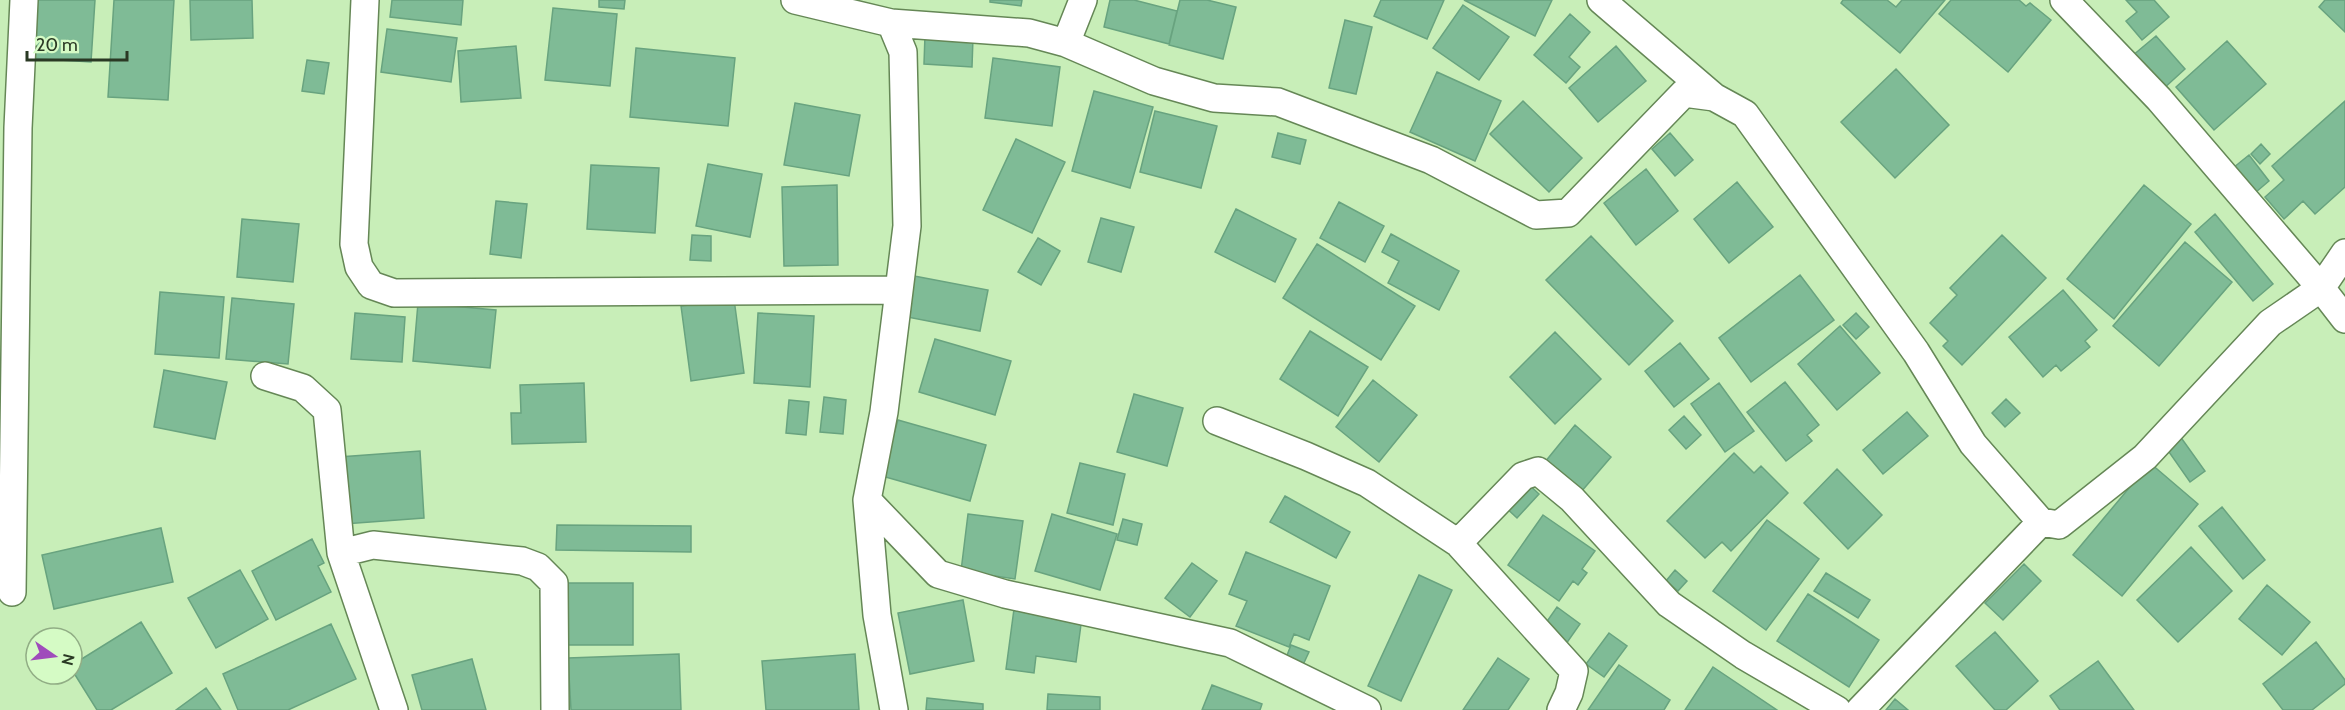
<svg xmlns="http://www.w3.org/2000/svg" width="2345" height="710" viewBox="0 0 2345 710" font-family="Cabin,sans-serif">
<rect width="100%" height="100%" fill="#c8eeb8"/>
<path fill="#7fbb96" stroke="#68a37f" stroke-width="1.5" d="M32,0H95L91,62L28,58Z
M114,0H174L168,100L108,97Z
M190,0H252L253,38L191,40Z
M392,0H463L461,25L390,17Z
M599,0H625L624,9L599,7Z
M990,0H1022L1021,6L990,2Z
M1110,0H1134L1177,11L1169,44L1104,27Z
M1180,0H1207L1236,7L1223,59L1169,45Z
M1381,0H1444L1427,39L1374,16Z
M1464,0H1552L1535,36Z
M1843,0H1887L1896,7L1902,0H1945L1900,53L1841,3Z
M1951,0H2019L2026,6L2030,3L2051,20L2008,72L1939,14Z
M2126,0H2154L2169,17L2142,40L2126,21L2137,12Z
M2325,0H2345V32L2319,7Z
M1463,5L1509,37L1479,80L1433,48Z
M553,8L617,14L610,86L545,80Z
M1570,14L1590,32L1569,57L1580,67L1566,83L1534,55Z
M1345,20L1372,27L1356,94L1329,88Z
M387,29L457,38L451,82L381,72Z
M925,35L973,38L972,67L924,64Z
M2156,36L2185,69L2162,90L2132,56Z
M2227,41L2266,84L2214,130L2176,87Z
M516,46L521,98L461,102L458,51Z
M1616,46L1646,81L1598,122L1569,88Z
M636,48L735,58L728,126L630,117Z
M993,58L1060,67L1052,126L985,118Z
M307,60L329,63L324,94L302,91Z
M1896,69L1949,125L1895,178L1841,122Z
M1437,72L1501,101L1475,161L1410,132Z
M1094,91L1153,107L1130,188L1072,171Z
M1523,101L1582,158L1549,192L1490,134Z
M2345,101V187L2315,214L2303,201L2284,219L2265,197L2284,180L2272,166Z
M795,103L860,115L849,176L784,165Z
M1155,111L1217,126L1201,188L1140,172Z
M1278,133L1306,140L1300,164L1272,157Z
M1670,133L1693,160L1675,176L1652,149Z
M1016,139L1065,162L1032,233L983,210Z
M2261,144L2270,154L2260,164L2251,154Z
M2249,155L2269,181L2249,198L2228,172Z
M708,164L762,174L750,237L696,226Z
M591,165L659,168L655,233L587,229Z
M1646,169L1678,211L1636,245L1604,203Z
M1737,182L1773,227L1729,263L1694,219Z
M837,185L838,265L784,266L782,187Z
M2144,185L2191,224L2114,319L2067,279Z
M496,201L527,204L521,258L490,254Z
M1339,202L1384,226L1365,262L1320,238Z
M1236,209L1296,239L1275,282L1215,252Z
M2215,214L2273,284L2253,301L2195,232Z
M1101,218L1134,227L1121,272L1088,262Z
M242,219L299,224L293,282L237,277Z
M1391,234L1459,271L1439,310L1388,283L1399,261L1382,252Z
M692,235L711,236V261L690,260Z
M2002,235L2046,278L1962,365L1943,346L1948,341L1930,323L1957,295L1950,288Z
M1591,236L1673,321L1629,365L1546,280Z
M1038,238L1060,251L1041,285L1018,272Z
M2185,242L2232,282L2159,366L2113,326Z
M1317,244L1415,306L1381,360L1283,298Z
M909,275L988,290L980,331L902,316Z
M1800,275L1834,320L1751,382L1719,338Z
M2063,290L2097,330L2085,341L2090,347L2061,371L2056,365L2043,377L2009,337Z
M160,292L224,297L219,358L155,354Z
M232,298L294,304L288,364L226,359Z
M734,299L744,373L691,381L681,306Z
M418,303L496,310L490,368L413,361Z
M355,313L405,317L402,362L351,359Z
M758,313L814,316L810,387L754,383Z
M1856,313L1869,327L1856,339L1843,325Z
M1840,326L1880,373L1837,410L1798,364Z
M1310,331L1368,367L1338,416L1280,379Z
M1555,332L1601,379L1555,424L1510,377Z
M935,339L1011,361L995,415L919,392Z
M1680,343L1709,379L1674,407L1645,371Z
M164,370L227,382L215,439L154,427Z
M1373,380L1417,415L1379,462L1336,427Z
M1785,382L1819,425L1807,435L1812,441L1786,461L1747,412Z
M584,383L586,442L512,444L511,413H521L520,385Z
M1719,383L1754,431L1725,452L1691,404Z
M1134,394L1183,408L1167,466L1117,452Z
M824,397L846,400L843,434L820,432Z
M2006,399L2020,413L2005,427L1992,413Z
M789,400L809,402L806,435L786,433Z
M1907,412L1928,436L1883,474L1863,450Z
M1684,416L1701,435L1686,449L1669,430Z
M898,420L986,445L970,501L882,476Z
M1575,425L1611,457L1581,492L1545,462Z
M2177,432L2205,471L2190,482L2162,442Z
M420,451L424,518L344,524L339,457Z
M1734,453L1754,473L1761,466L1788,493L1731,551L1722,542L1705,558L1667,521Z
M1080,463L1125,474L1113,525L1067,513Z
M2150,463L2198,504L2122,596L2073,555Z
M1837,469L1882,515L1848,549L1804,503Z
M1524,480L1539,494L1517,518L1502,504Z
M1285,496L1350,532L1336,558L1270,522Z
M2222,507L2265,560L2243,579L2199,526Z
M968,514L1023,521L1015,579L961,571Z
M1052,514L1117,534L1100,590L1035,571Z
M1543,515L1595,551L1582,569L1587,573L1578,585L1573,581L1559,601L1508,565Z
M1123,519L1142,524L1137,545L1117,540Z
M1767,520L1819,559L1766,630L1713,591Z
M557,525L691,526V552L556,550Z
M161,528L173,582L54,609L42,555Z
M312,539L324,563L318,566L331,592L276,620L252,571Z
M2191,547L2232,591L2178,642L2137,600Z
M1246,552L1330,586L1309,640L1294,634L1289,647L1236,626L1247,601L1229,594Z
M1192,563L1217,581L1190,617L1165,598Z
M2024,564L2041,581L2003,620L1985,603Z
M240,570L268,619L216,648L188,598Z
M1675,570L1687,581L1678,591L1666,581Z
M1826,573L1870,600L1858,618L1814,591Z
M1419,575L1452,590L1401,701L1368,686Z
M565,583H633V645H564Z
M2267,585L2310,622L2282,655L2239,619Z
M1808,594L1879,640L1849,687L1777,641Z
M963,600L974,661L910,674L898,613Z
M1557,607L1580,624L1566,644L1543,627Z
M1014,609L1082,617L1076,662L1036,656L1034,673L1006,669Z
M141,622L172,673L111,710H97L72,670V665Z
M331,624L356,679L288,710H238L223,674Z
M1995,632L2038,681L2006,710H1995L1956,666Z
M1609,633L1627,646L1604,677L1586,664Z
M2316,642L2345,680V684L2312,710H2283L2263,684Z
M1291,645L1309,652L1301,669L1284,663Z
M679,654L681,710H571L568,658Z
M855,654L859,710H766L762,661Z
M1498,658L1529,679L1508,710H1463Z
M472,659L486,710H422L412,675Z
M2098,661L2134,710H2060L2050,696Z
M1619,665L1670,700L1664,710H1588Z
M1713,667L1777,710H1685Z
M1212,685L1262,704L1260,710H1202Z
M206,688L221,710H176Z
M1048,694L1100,697V710H1047Z
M927,698L983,704V710H926Z
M1895,699L1908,710H1886Z"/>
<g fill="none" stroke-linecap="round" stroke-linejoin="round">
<defs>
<path id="minor" d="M365,0L354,244L359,267L371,285L394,293L899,290
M795,0L891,23L903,52L907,226L884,412L867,500L877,615L894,710
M1601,0L1714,97L1745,114L1916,352L1973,444L2041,522
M2064,0L2159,99L2321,288L2345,319
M891,23L1029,33L1066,43L1154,81L1214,98L1278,102L1431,160L1536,215L1568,213L1684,93L1714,97
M1066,43L1083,0
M265,376L303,388L327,410L341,553L373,545L522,561L538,567L554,583L555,710
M1217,421L1306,456L1367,483L1458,543L1574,671L1569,693L1561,710
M867,500L938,574L1005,594L1230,643L1367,710
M1458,543L1523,476L1538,471L1572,499L1669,604L1743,655L1837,710
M341,553L394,710
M12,592L18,128L24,0
M1860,710L2041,522L2059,525L2145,457L2270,323L2321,288L2345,253"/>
</defs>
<use href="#minor" stroke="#658756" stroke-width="30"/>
<use href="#minor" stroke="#fff" stroke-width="27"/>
</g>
<g transform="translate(54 656) rotate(104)"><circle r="28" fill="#d5fbc5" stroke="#91ad85" stroke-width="1.5"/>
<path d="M0-4.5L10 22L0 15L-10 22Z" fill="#9f4cbb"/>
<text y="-9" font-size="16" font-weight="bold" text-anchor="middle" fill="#2a3924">N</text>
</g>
<path d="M27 51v9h100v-9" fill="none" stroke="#2a3924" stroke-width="3"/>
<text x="36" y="51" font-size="18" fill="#2a3924" stroke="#d5fbc5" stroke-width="4.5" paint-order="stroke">20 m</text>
</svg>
